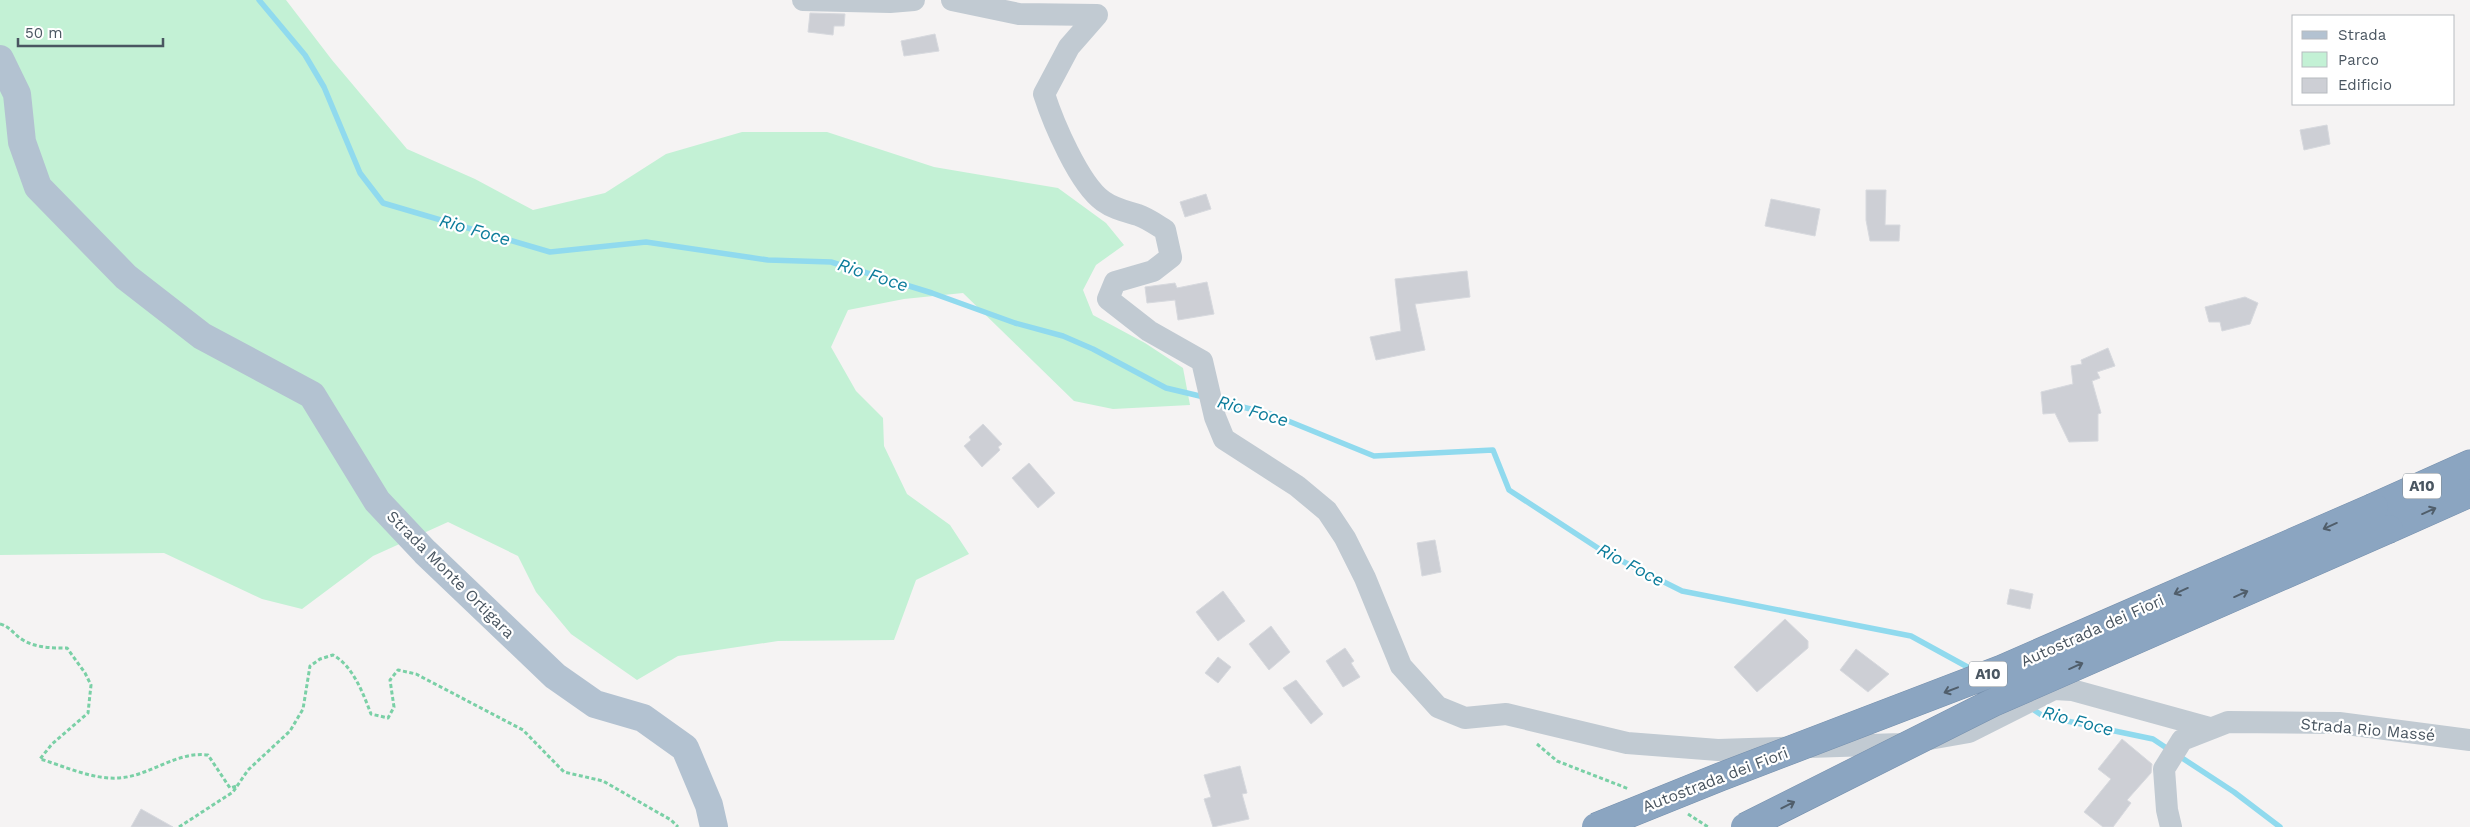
<svg xmlns="http://www.w3.org/2000/svg" width="2470" height="827" viewBox="0 0 2470 827" font-family="'Work Sans',sans-serif">
<rect width="100%" height="100%" fill="#f5f3f3"/>
<path fill="#c3f1d5" d="M0,0H286L332,60L407,149L475,179L533,210L605,193L666,154L742,132H827L934,167L1058,188L1106,223L1124,245L1096,265L1083,290L1093,315L1145,343L1183,368L1190,405L1113,409L1074,401L963,293L904,299L848,310L831,347L856,391L883,418L884,446L907,494L950,525L969,554L916,580L894,640L778,641L678,656L637,680L571,634L536,592L518,556L448,522L373,556L302,609L262,599L164,553L0,555Z"/>
<g fill="none" stroke-linecap="round" stroke-linejoin="round">
<path stroke="#90daee" stroke-width="5.5" d="M259,0L305,55L324,87L360,173L383,203L550,252L646,242L768,260L831,262L932,293L1015,323L1063,336L1093,349L1166,388L1204,397
M1218,401L1271,414L1374,456L1493,450L1509,490L1604,552L1682,591L1911,636L1973,670
M2031,708L2043,716L2153,739L2171,751
M2179,756L2234,792L2280,827"/>
</g>
<path fill="#cdcfd5" stroke="#d7d9de" d="M810,13L845,14L844,26H834L833,35L808,32Z
M935,34L939,51L904,56L901,41Z
M2327,125L2330,144L2304,150L2300,130Z
M1866,190H1886L1885,225H1900L1899,241H1870L1866,220Z
M1206,194L1211,209L1185,217L1180,202Z
M1771,199L1820,209L1815,236L1765,226Z
M1467,271L1470,297L1415,304L1425,350L1376,360L1370,337L1401,331L1395,279Z
M1207,282L1214,314L1178,320L1175,300L1147,303L1145,287L1175,283L1177,288Z
M2245,297L2258,303L2250,324L2222,331L2220,322H2209L2205,307Z
M2108,348L2115,366L2097,372L2100,378L2092,381L2101,413L2098,414V441L2069,442L2055,413L2043,414L2041,392L2073,384L2071,366L2082,364L2081,360Z
M983,424L1002,444L998,447L1000,450L982,467L964,446L971,440L969,437Z
M1029,463L1055,493L1038,508L1012,478Z
M1435,540L1441,572L1422,576L1417,543Z
M2010,589L2033,594L2030,609L2007,604Z
M1223,591L1245,621L1218,641L1196,612Z
M1785,619L1808,641V648L1757,692L1734,667Z
M1271,626L1290,652L1269,670L1249,644Z
M1345,648L1354,661L1351,663L1360,677L1343,687L1326,661Z
M1856,649L1889,674L1868,692L1840,670Z
M1218,657L1231,667L1218,683L1205,673Z
M1296,680L1323,714L1311,724L1283,688Z
M2122,739L2152,764L2151,773L2127,800L2131,803L2113,827H2103L2084,812L2111,779L2098,769Z
M1240,766L1247,793L1242,794L1249,819L1213,827L1204,799L1211,797L1204,775Z
M141,809L173,827H131Z"/>
<g fill="none" stroke-linecap="round" stroke-linejoin="round">
<defs>
<path id="highway" d="M2374,507L2470,464
M2389,529L2470,493"/>
</defs>
<use href="#highway" stroke="#7690ad" stroke-width="29"/>
<path stroke="#7ad0a6" stroke-width="3" stroke-dasharray="4 2.5" stroke-linecap="butt" d="M0,624C11,627 14,635 23,640C36,648 52,648 67,648L85,673L91,685L88,713L52,744L40,759C64,766 93,780 119,778C150,776 176,751 208,755L230,788L237,786
M1537,744L1557,761L1629,789
M1688,814L1708,827
M179,827L233,792L248,770L290,731L303,709L310,666L320,659L333,655C353,666 363,693 371,714L388,718L394,707L390,680L398,670L416,674L523,730L564,772L603,781L671,820L678,827"/>
<path stroke="#c1cad2" stroke-width="22" d="M803,0L890,2L914,0
M952,0L1019,14L1097,15L1069,47L1044,94C1053,122 1079,184 1103,201C1114,209 1125,211 1138,215C1147,218 1157,225 1165,230L1171,257L1153,271L1115,282L1108,299L1149,331L1202,361L1215,417L1224,439L1297,486L1327,511L1345,538L1365,578L1401,666L1438,707L1465,718L1506,714L1627,743L1718,750L1901,744L1969,732L2054,689L2072,690L2210,728
M2171,827L2167,810L2164,769L2182,740L2228,722L2339,723L2470,740"/>
<path stroke="#b3c2d1" stroke-width="28" d="M0,59L17,94L22,142L38,187L126,277L202,336L312,395L377,501L425,552L555,676L595,704L643,718L685,748L709,805L714,827"/>
<use href="#highway" stroke="#8ba5c1" stroke-width="28"/>
<defs>
<path id="highway-bridge" d="M1596,827L1720,777L2002,669L2374,507
M1745,827L1992,703L2389,529"/>
</defs>
<use href="#highway-bridge" stroke="#7690ad" stroke-width="29" stroke-linecap="butt"/>
<use href="#highway-bridge" stroke="#8ba5c1" stroke-width="28"/>
</g>
<defs><path id="oneway-shaft" d="M-6 0H5M1.5-3L5.5 0L1.5 3" fill="none" stroke-width="1.6" stroke-linecap="round" stroke-linejoin="round" transform="scale(1.25)"/></defs>
<g stroke="#505e6b">
<use href="#oneway-shaft" transform="translate(2429 511) rotate(-24)"/>
<use href="#oneway-shaft" transform="translate(2330 526) rotate(156)"/>
<use href="#oneway-shaft" transform="translate(2181 591) rotate(156)"/>
<use href="#oneway-shaft" transform="translate(2241 594) rotate(-24)"/>
<use href="#oneway-shaft" transform="translate(2076 666) rotate(-24)"/>
<use href="#oneway-shaft" transform="translate(1951 690) rotate(159)"/>
<use href="#oneway-shaft" transform="translate(1788 805) rotate(-27)"/>
</g>
<g text-anchor="middle" stroke-width="4.5" stroke-linejoin="round" paint-order="stroke">
<g fill="#fff" stroke="#808990" stroke-width="1">
<rect x="2403" y="473.5" width="38" height="25" rx="4"/>
<rect x="1969" y="661.5" width="38" height="25" rx="4"/>
</g>
<g font-size="15" font-weight="bold" fill="#4a5661">
<text x="2422" y="491">A10</text>
<text x="1988" y="679">A10</text>
</g>
<g font-size="16" fill="#4a5661" stroke="#fff">
<text transform="translate(451 574) rotate(45)" y="6">Strada Monte Ortigara</text>
<text transform="translate(2092 630) rotate(-24)" y="6">Autostrada dei Fiori</text>
<text transform="translate(2368 729) rotate(5)" y="6">Strada Rio Massé</text>
<text transform="translate(1715 779) rotate(-21)" y="6">Autostrada dei Fiori</text>
</g>
<g font-size="18" font-style="italic" fill="#0c7c9b" stroke="#fff">
<text transform="translate(475 230) rotate(16)" y="6">Rio Foce</text>
<text transform="translate(873 275) rotate(18)" y="6">Rio Foce</text>
<text transform="translate(1253 411) rotate(16)" y="6">Rio Foce</text>
<text transform="translate(1631 565) rotate(28)" y="6">Rio Foce</text>
<text transform="translate(2078 721) rotate(15)" y="6">Rio Foce</text>
</g>
</g>
<rect x="2292" y="15" width="162" height="90" fill="#ffffff" stroke="#b7bbc0"/>
<rect x="2302" y="31" width="25" height="8" fill="#b3c2d1" stroke="#b7bbc0"/>
<text x="2338" y="40" font-size="15" fill="#4a5661">Strada</text>
<rect x="2302" y="52" width="25" height="15" fill="#c3f1d5" stroke="#b7bbc0"/>
<text x="2338" y="65" font-size="15" fill="#4a5661">Parco</text>
<rect x="2302" y="78" width="25" height="15" fill="#cdcfd5" stroke="#b7bbc0"/>
<text x="2338" y="90" font-size="15" fill="#4a5661">Edificio</text>
<path d="M18 38v8h145v-8" fill="none" stroke="#4a5661" stroke-width="2.5"/>
<text x="25" y="38" font-size="15" fill="#4a5661" stroke="#ffffff" stroke-width="4" paint-order="stroke">50 m</text>
</svg>
